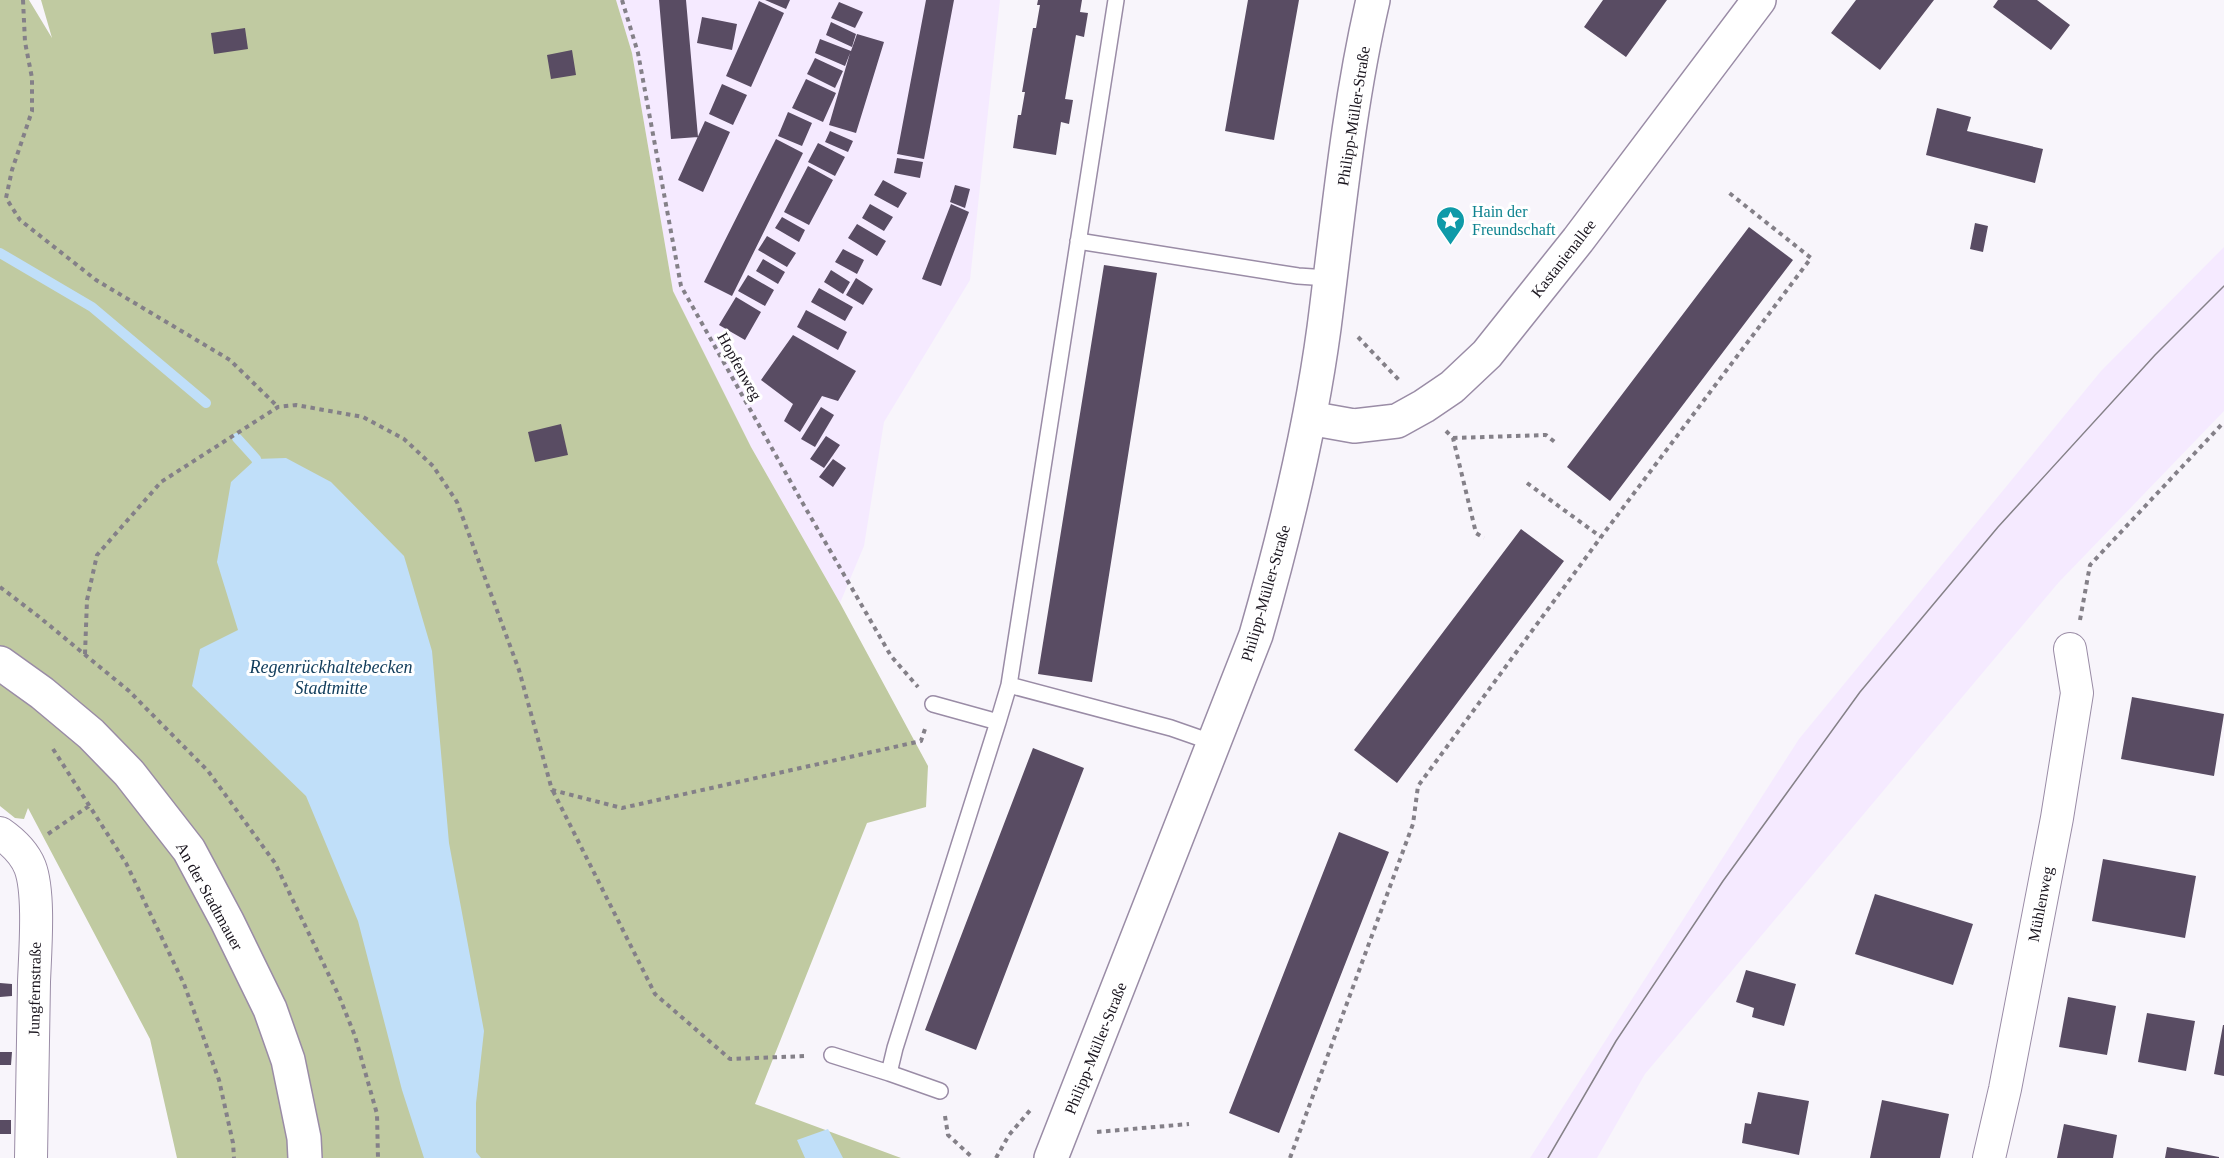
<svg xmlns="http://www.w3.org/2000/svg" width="2224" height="1158" viewBox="0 0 2224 1158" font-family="Georgia,serif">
<rect width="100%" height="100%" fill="#f8f5fb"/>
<path fill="#f5eaff" d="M616,0H1000L970,280L884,422L864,546L840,603L751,447L673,291L632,53Z
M2224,247V411L2059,582L1645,1074L1597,1158H1530L1799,739L2101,371Z"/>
<path fill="#c0caa1" d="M0,0H29L52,38L41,0H616L632,53L673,291L751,447L840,603L928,766L926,807L867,823L755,1104L901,1158H177L150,1039L28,808L24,819L15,818L0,806Z"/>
<path fill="#c0dff9" d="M286,458L331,482L404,556L432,651L449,843L484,1031L476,1103V1152L481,1158H424L402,1090L358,921L306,796L192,686L200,649L238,630L217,562L231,482L256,459Z
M828,1129L843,1158H805L797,1140Z"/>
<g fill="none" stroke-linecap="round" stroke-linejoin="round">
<path stroke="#c0dff9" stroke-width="10" d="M0,253L92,307L206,403
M237,438L256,459L260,471"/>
</g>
<path fill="#594c63" d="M659,0H686L698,137L671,139Z
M765,0H790L786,9Z
M926,0H954L924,159L897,154Z
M1038,0H1082L1080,12L1088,13L1084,37L1076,35L1065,99L1073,100L1069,124L1061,122L1056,155L1013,148L1018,115H1021L1025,92H1022L1033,28H1036L1040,5H1037Z
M1248,0H1299L1274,140L1225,131Z
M1603,0H1667L1626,57L1584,27Z
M1856,0H1934L1880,70L1831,33Z
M1998,0H2037L2070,25L2051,50L1993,7Z
M759,1L784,13L751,87L726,76Z
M839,2L863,12L855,28L831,18Z
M702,17L737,24L732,50L697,43Z
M831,22L856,34L852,47L826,35Z
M245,28L248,49L214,54L211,33Z
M857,34L884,42L856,133L829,125L850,53L845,66L815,53L820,39L851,51Z
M572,50L576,75L551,79L547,55Z
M815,58L843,71L835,88L807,74Z
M806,79L836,93L823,122L792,108Z
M722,84L747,95L733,125L709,114Z
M1937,108L1971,117L1967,131L2043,149L2035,183L1926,155Z
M788,112L812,123L802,146L778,136Z
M705,121L730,132L703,192L678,180Z
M830,131L853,141L848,152L825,142Z
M776,139L803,153L732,296L704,282Z
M818,143L845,157L835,176L808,162Z
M897,158L923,162L920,178L894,173Z
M808,166L833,180L809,225L784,212Z
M883,180L907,193L898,208L874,195Z
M955,185L970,189L965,208L950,202Z
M870,204L893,217L884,231L862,218Z
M951,204L969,212L941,286L922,279Z
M782,217L805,230L799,242L775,228Z
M1975,223L1988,226L1983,252L1970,249Z
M857,224L886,241L877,256L848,238Z
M1749,227L1793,260L1610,501L1567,467Z
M767,236L796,253L787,267L758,250Z
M843,249L864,260L857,274L835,262Z
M763,259L785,272L778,284L756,271Z
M1104,265L1157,273L1092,682L1038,674Z
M831,270L850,282L843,294L824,282Z
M748,275L774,290L765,306L738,291Z
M856,278L873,289L863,305L846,295Z
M819,288L853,307L845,321L811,302Z
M736,297L761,312L745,340L719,325Z
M806,310L847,332L838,350L797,327Z
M793,335L856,371L838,401L822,396L800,432L784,421L793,404L761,380Z
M821,407L834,415L815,447L801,439Z
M561,424L568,455L535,462L528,432Z
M826,436L840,445L824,468L810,459Z
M833,459L846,468L833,487L819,477Z
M1521,529L1564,561L1397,783L1354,750Z
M2132,697L2224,714L2214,776L2121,759Z
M1033,748L1084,768L976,1050L925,1030Z
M1339,832L1389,852L1279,1133L1229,1113Z
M2103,859L2196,876L2185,938L2092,921Z
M1875,894L1973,924L1953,985L1855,954Z
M1746,970L1796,984L1784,1026L1752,1017L1754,1008L1736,1002Z
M0,983L12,984V996L0,997Z
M2068,997L2116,1006L2107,1055L2059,1047Z
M2147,1013L2195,1021L2186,1071L2138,1062Z
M2223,1025H2224V1076L2214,1074Z
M0,1052H12L11,1065H0Z
M1758,1092L1809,1101L1799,1155L1742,1143L1745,1123L1751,1124Z
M1882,1100L1949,1114L1940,1158H1870Z
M0,1120H11V1134H0Z
M2064,1124L2117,1135L2113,1158H2057Z
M2167,1147L2219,1157V1158H2165Z"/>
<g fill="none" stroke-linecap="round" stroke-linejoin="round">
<defs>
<path id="lane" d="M1078,241L1298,276L1328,278
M1009,685L1171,728L1214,743
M933,704L998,722L1009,685L1116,0
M832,1055L889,1073L895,1048L998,722
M889,1073L940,1091"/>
<path id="street" d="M0,833C13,842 24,852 30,867C40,893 35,953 34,982C33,1041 32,1099 31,1158
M1989,1158L2005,1089L2057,818L2077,693L2070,649"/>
<path id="secondary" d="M1309,418L1354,426L1397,421L1424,406L1452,387L1487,354L1578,240L1759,0
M0,663L42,693L91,734L129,773L189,850L227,921L270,1009L288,1060L304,1138L305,1158
M1051,1158L1256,635C1285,534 1310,432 1324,328C1338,219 1348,108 1373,0"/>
</defs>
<use href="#lane" stroke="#9a8ca6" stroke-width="18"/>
<use href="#street" stroke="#9a8ca6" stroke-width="34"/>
<use href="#secondary" stroke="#9a8ca6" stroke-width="36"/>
<path stroke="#848088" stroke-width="4" stroke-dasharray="4.5 4.5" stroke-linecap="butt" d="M23,0L25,42L32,78V111L12,170L6,198L20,220L96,280L230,360L278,407
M622,0L638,53L681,286L802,502L891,656L918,687
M1358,337L1401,382
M1446,431L1453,438L1476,533L1484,538
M1453,438L1546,435L1556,443
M1527,483L1601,537
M0,587L38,616L129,691L208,771L275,863L339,996L355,1036L377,1114L378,1158
M2080,620L2090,565L2224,422
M85,654L87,600L97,555L161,482L278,407L296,405L363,417L404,439L433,466L457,502L519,670L552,790L622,808L921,741L926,726
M53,749L126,863L184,984L219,1080L233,1143L234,1158
M553,791L655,994L730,1059L807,1056
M48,834L89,806
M945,1116L948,1135L973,1158
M1097,1132L1189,1124
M996,1158L1009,1135L1032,1108
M1290,1158L1413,824L1418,786L1601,537L1811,258L1728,192"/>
<use href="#lane" stroke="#fff" stroke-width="15"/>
<use href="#street" stroke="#fff" stroke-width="32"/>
<use href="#secondary" stroke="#fff" stroke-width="33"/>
<path stroke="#858188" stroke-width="1.5" d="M1548,1158L1616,1041L1723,881L1860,692L1998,527L2155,355L2224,286"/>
</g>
<defs>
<symbol id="sight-pin" viewBox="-11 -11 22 30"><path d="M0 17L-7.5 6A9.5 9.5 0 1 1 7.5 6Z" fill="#0f9aa8" stroke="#fff"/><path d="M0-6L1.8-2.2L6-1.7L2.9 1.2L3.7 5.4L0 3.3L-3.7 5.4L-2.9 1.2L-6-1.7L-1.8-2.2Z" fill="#fff"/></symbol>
</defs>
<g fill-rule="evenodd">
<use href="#sight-pin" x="1434" y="204" width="33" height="45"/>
</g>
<g text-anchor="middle" stroke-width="6" stroke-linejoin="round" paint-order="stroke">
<g font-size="16" fill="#19141d" stroke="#fff">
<text transform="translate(1353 116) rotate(-81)" y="6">Philipp-Müller-Straße</text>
<text transform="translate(1563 258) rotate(-52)" y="6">Kastanienallee</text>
<text transform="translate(740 366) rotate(61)" y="6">Hopfenweg</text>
<text transform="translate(1265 593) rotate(-74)" y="6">Philipp-Müller-Straße</text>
<text transform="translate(210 896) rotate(61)" y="6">An der Stadtmauer</text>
<text transform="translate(2040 904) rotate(-79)" y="6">Mühlenweg</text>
<text transform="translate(34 989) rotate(-89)" y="6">Jungfernstraße</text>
<text transform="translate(1095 1048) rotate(-68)" y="6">Philipp-Müller-Straße</text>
</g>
<g font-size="16" fill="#0d838f" stroke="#fff" text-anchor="start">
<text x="1472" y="217">Hain der<tspan x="1472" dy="18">Freundschaft</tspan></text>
</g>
<g font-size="18" font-style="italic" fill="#103c5b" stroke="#fff">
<text x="331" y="673">Regenrückhaltebecken<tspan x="331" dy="21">Stadtmitte</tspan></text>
</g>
</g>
</svg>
